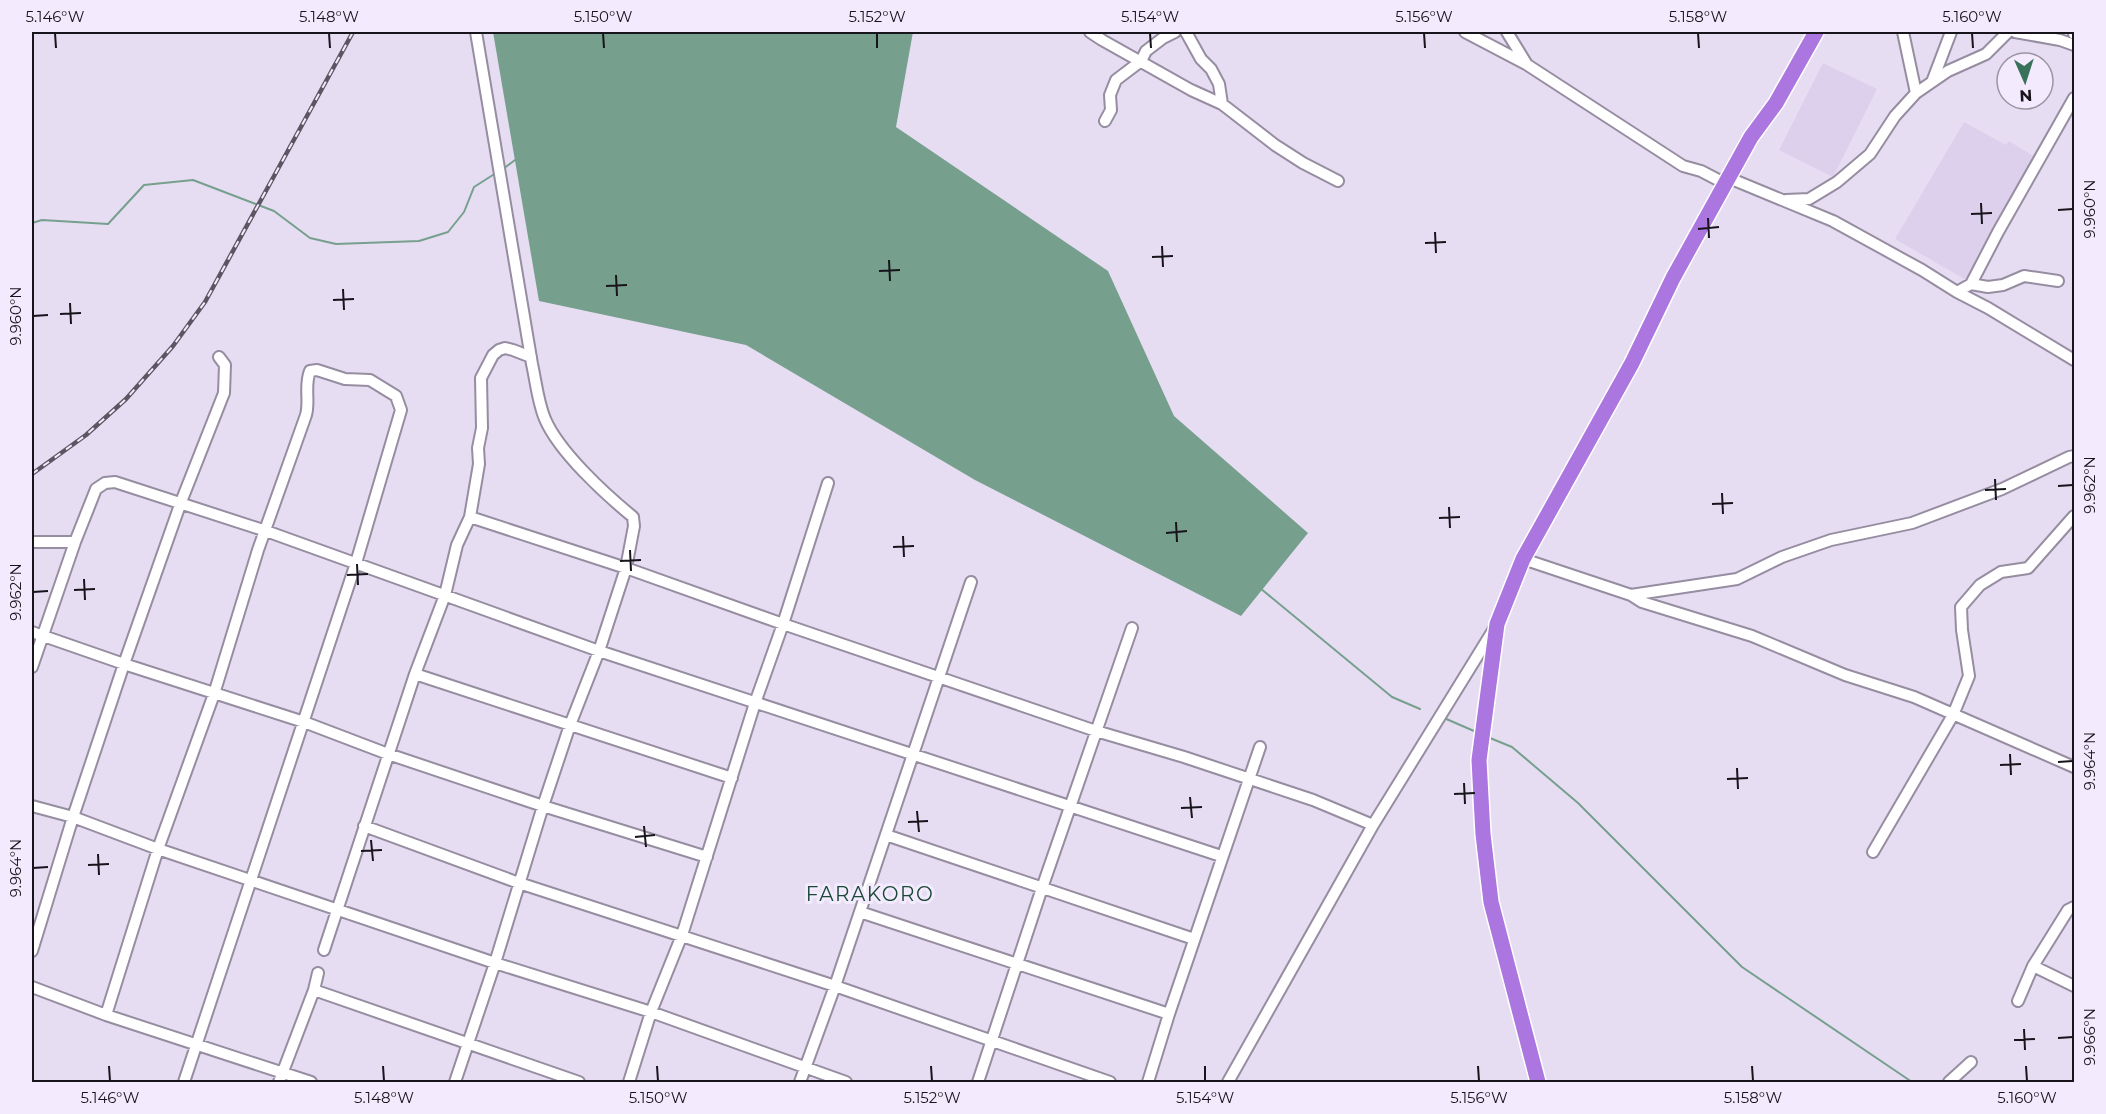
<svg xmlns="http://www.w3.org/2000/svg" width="2106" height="1114" viewBox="0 0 2106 1114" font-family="Montserrat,sans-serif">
<rect width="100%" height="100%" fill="#e7ddf3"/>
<path fill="#ddd0ed" d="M1823,63L1877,89L1833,177L1779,150Z
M1967,117L1964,122L2006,145L2009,141L2037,158L1966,280L1895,239Z"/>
<path fill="#76a08d" d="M493,32H913L896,127L1108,271L1174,416L1308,533L1241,616L975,480L746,345L539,301Z"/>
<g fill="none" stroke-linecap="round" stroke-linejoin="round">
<path stroke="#76a08d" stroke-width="2" d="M503,169L515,160
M32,223L42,220L108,224L144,185L193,180L274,211L310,238L336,244L419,241L448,232L464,212L474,187L496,173
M1260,588L1392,697L1420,709
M1444,718L1474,731
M1490,738L1512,747L1578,803L1742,967L1912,1082"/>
<defs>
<path id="minor" d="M1090,32L1102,40L1191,90L1222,104L1275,145L1303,163L1338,181
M1186,32L1201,59L1211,69L1219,84L1222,104
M1465,32L1526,64L1683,166L1701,171L1726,184
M1507,32L1526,63
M1903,32L1916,93
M2015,32L2060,40L2074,45
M2074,32V34
M1932,82L1951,32
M1105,121L1111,110L1110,95L1116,80L1141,61L1146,51L1163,38L1175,32
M1729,178L1833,221L1922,270L1957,292L1988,308L2074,360
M1786,200L1809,199L1837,182L1870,154L1895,116L1916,93L1948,71L1986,54L2008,32
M1971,284L1988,287L2003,285L2024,276L2058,281
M1957,292L1971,284L1998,232L2074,98
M470,517L626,568L783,624L1096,731L1184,757L1313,800L1373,825
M32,542H75
M1523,559L1631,595L1642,602L1752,636L1845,675L1914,697L2074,767
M1631,595L1737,579L1782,557L1831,540L1912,523L2002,489L2069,457L2074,456
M32,632L124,664L304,722L388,754L543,806L707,857
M32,667L75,542L96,489L105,483L115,482L266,531L599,651L1221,856
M415,674L732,778
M32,806L73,817L158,849L495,963L651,1012L846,1082
M364,826L519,883L835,986L1110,1082
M886,835L1194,939
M1873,852L1953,715L1969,676L1962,630L1961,607L1980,585L2001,572L2028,568L2074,516
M860,912L1169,1014
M324,950L415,674L445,595L457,545L470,517L479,464L478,448L482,428L481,378L493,355L499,350L505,348L513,350L531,357
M32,951L73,817L124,664L181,502L224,393L225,365L219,357
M2033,966L2074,986
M32,987L106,1015L311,1082
M314,990L579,1082
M2018,1001L2033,966L2068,910L2074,907
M106,1015L158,849L214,694L258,550L306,415C310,401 304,385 310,371L317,370L345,379L370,380L396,396L401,410L356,563L184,1082
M279,1082L314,990L318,973
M455,1082L495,963L543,806L570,725L599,651L626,568L634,526L633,517C605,494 559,452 545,419C538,403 536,382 532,364L476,32
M629,1082L651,1012L682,935L755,703L783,624L828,483
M800,1082L835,986L971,582
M978,1082L1042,888L1132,628
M1148,1082L1169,1014L1260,747
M1228,1082L1373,825L1494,629
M1949,1082L1971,1062"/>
<path id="highway" d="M1538,1082L1491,902L1483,834L1479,760L1497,624L1523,559L1632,363L1673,278L1751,137L1776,103L1816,32"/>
</defs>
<use href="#minor" stroke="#968da1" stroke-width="14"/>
<use href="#highway" stroke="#fff" stroke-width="18"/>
<use href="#minor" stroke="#fff" stroke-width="10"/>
<use href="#highway" stroke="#ac76e0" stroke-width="15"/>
<defs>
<path id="rail" d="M32,474L86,435L126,399L173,346L205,302L353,32"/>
</defs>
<use href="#rail" stroke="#5b5662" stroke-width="4.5"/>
<use href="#rail" stroke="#f3ebfd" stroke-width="2" stroke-dasharray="7" stroke-linecap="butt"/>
</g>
<path fill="none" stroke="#17141c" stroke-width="2" d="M55,33L56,48M329,33L330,48M603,33L604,48M877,33V48M1150,33L1151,48M1424,33L1425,48M1698,33L1699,48M1972,33L1973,48M1981,203L1982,224M2058,210L2073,209M1971,214L1992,213M1708,218L1709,238M1698,229L1719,227M1435,232L1436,253M1425,243L1446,242M1162,246L1163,267M1152,257L1173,256M889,260L890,281M879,271L900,270M616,275L617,296M606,286L627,285M343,289L344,310M333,300L354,299M70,303L71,324M60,314L81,313M33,316L48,315M1995,479L1996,500M2058,486L2073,485M1985,490L2006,489M1722,493L1723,514M1712,504L1733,503M1449,507L1450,528M1439,518L1460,517M1176,522L1177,542M1166,533L1187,531M903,536L904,557M893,547L914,546M630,550L631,571M620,561L641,560M357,564L358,585M347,575L368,574M84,579L85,600M74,590L95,589M33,592L48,591M2010,754L2011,775M2058,762L2073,761M2000,765L2021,764M1737,768L1738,789M1727,779L1748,778M1464,783L1465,804M1454,794L1475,793M1190,797L1192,818M1181,808L1202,807M917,811L919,832M908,822L928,821M644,826L646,847M635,837L655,835M371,840L373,861M361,851L382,850M98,854L99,875M88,865L109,864M33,868L48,867M2024,1029L2025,1050M2058,1038L2073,1037M2014,1040L2035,1039M109,1066L110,1081M383,1066L384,1081M657,1066L658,1081M931,1066L932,1081M1205,1066V1081M1478,1066L1479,1081M1752,1066L1753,1081M2026,1066L2027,1081"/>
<g text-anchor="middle" stroke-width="6" stroke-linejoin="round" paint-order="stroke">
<g font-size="20" letter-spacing="1.5" fill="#1a4937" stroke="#f3ebfd">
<text x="870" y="901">FARAKORO</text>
</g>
</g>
<rect width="2106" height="1114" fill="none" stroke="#f3ebfd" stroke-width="66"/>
<g transform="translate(2025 81) rotate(177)"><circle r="28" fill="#f3ebfd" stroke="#9b95a3" stroke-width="1.5"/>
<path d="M0-4.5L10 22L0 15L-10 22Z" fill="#38725b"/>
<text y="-9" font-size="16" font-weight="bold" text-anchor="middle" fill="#17141c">N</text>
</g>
<rect x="33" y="33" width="2040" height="1048" fill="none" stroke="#17141c" stroke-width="2"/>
<g font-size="15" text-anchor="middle" fill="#17141c">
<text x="55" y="22">5.146°W</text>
<text x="329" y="22">5.148°W</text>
<text x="603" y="22">5.150°W</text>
<text x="877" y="22">5.152°W</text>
<text x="1150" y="22">5.154°W</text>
<text x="1424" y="22">5.156°W</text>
<text x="1698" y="22">5.158°W</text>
<text x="1972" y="22">5.160°W</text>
<text transform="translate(2090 209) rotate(-90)" y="5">9.960°N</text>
<text transform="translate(16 316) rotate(-90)" y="5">9.960°N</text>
<text transform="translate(2090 485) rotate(-90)" y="5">9.962°N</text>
<text transform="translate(16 592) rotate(-90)" y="5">9.962°N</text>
<text transform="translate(2090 761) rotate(-90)" y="5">9.964°N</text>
<text transform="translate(16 868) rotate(-90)" y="5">9.964°N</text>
<text transform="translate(2090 1037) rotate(-90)" y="5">9.966°N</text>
<text x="110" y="1103">5.146°W</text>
<text x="384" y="1103">5.148°W</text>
<text x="658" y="1103">5.150°W</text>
<text x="932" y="1103">5.152°W</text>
<text x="1205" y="1103">5.154°W</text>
<text x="1479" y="1103">5.156°W</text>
<text x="1753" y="1103">5.158°W</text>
<text x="2027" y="1103">5.160°W</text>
</g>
</svg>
